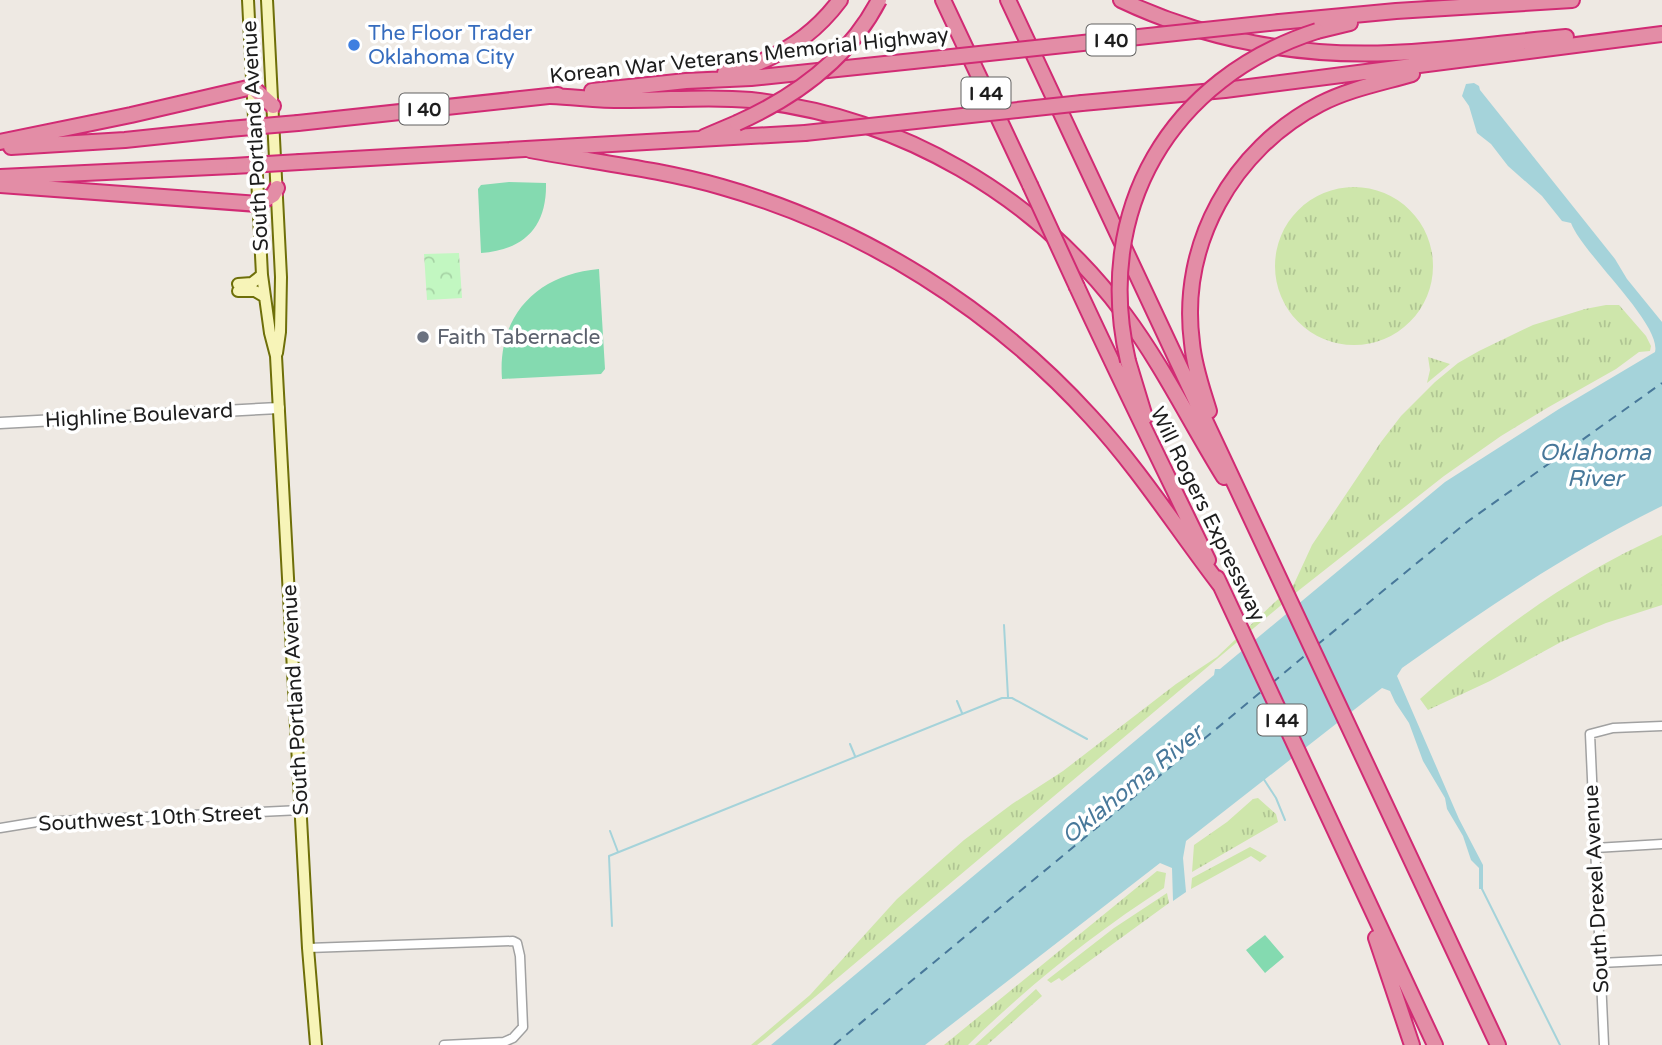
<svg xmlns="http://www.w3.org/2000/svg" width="1662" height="1045" viewBox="0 0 1662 1045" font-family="'Varela Round',sans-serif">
<defs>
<pattern id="grass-tufts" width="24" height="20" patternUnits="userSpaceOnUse" patternTransform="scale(1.75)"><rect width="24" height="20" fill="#cee6ab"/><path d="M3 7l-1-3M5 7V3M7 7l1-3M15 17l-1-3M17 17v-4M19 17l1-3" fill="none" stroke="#b0c593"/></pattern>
<pattern id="park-crowns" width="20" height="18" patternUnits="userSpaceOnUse" patternTransform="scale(1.75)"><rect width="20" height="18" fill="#c2f7c1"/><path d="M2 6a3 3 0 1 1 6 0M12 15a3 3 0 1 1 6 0" fill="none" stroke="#a6d3a5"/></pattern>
</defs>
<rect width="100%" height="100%" fill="#eee9e3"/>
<path fill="url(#grass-tufts)" d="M1275 266a79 79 0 1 1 158 0a79 79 0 1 1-158 0Z
M1606,305H1619L1646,336L1651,346L1650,351L1639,352L1616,369L1547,408L1501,436L1444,476L1298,591L765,1039L757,1045H751L810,995L897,899L964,840L1012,804L1063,771L1176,684L1217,657L1294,584L1312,545L1381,442L1401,416L1435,382L1458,363L1479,351L1533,325L1585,309Z
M1428,357L1450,364L1427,383L1430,370Z
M1662,535V605L1606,623L1561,642L1490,681L1428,710L1420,699C1497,630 1568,578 1662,535Z
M1258,798L1276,814L1278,822L1192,872L1194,845L1227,822L1253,799Z
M1250,847L1267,856L1260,862L1251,856L1191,889L1192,878Z
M1157,871L1166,873L1164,888C1093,934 1028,986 968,1045H944Z
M1167,893L1169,903L1062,981L1059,978L1051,983L1047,980L1114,928Z
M1036,989L1042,996L987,1045H975Z"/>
<path fill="url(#park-crowns)" d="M459,253L462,298L427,300L424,254Z"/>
<path fill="#84dab0" d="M509,182L546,183C547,227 524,250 481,253L478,189L481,185Z
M599,269L605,369L601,374L502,379C497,315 538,274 599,269Z
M1265,935L1284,957L1265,973L1246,950Z"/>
<path fill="#a5d3da" d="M1474,83L1479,86L1480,90L1615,259L1627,279L1662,322V506C1570,551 1485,609 1402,668L1397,676L1459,819L1483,865V889H1479V868L1471,860L1463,836L1447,809L1445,798L1423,761L1409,723L1395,702L1390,691L1382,688L1186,841L1183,858L1186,892L1173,901L1172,868L1160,863L925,1045H771L1214,675L1215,669H1220L1445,482L1559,409L1655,352C1662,324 1582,253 1571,223L1562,221L1542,196L1508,166L1491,144L1477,133L1469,106L1462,96L1466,84Z"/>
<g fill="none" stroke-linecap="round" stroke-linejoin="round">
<path stroke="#a5d3da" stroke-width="2" d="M1004,625L1008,697
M957,701L962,713
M850,744L855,756
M1263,778L1276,798L1285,820
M610,831L618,852
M1482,889L1560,1045
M612,926L609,856L1002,698H1012L1087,739"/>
<path stroke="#48789a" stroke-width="2" stroke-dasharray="9 7" stroke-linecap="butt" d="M1317,645L1467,522L1662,383
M1272,683L1308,653
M834,1045L1262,691"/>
<defs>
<path id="minor" d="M0,828L37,822L301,810
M1595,848L1662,844
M308,948L513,941L517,943L520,956L523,1027L513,1038L504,1042L444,1045
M1600,963L1662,960
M1604,1045L1590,734L1613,728L1662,726"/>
<path id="tertiary" d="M0,423L279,408"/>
<path id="secondary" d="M248,0L262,275L270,333L276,356L308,948L316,1045
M267,0L281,277L280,332L277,353
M238,284L252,283L262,275
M238,291H255L265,297"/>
<path id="motorway" d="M943,0L1030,185
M1008,0L1498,1045
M1121,0C1205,40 1299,57 1391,53C1449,51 1508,42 1566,37
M1279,22L1396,11L1572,0
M1317,31L1350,23
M725,73C773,62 811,39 840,0
M592,91L686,81L751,78L942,58
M551,96C577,97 604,101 630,100C671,100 710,96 751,100C899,116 1036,195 1125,315C1163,366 1191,424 1224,477
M1082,103L1225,90L1662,34
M298,123L558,95
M704,137L737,123
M0,142L131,115L252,87L273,106
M11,147L125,140L229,129
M530,150C594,162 659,169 722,187C863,227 993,309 1091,417C1139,469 1177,529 1220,585
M300,162L805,133
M0,177L233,166
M0,185L258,204L273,195L277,188
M1077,287C1119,378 1164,469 1208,560
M1128,361L1145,417
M1209,411C1202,388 1194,366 1192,343C1179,244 1233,149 1320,104C1349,89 1381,83 1412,74
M1217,578L1435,1045
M1376,938L1412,1045"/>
</defs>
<use href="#minor" stroke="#a1a1a1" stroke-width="11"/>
<use href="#tertiary" stroke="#a1a1a1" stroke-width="13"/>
<use href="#secondary" stroke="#6e6f09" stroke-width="14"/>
<use href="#motorway" stroke="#d12b74" stroke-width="18"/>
<use href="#minor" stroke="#fff" stroke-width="8"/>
<use href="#tertiary" stroke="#fff" stroke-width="10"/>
<use href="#secondary" stroke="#f7f4b8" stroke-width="10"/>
<use href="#motorway" stroke="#e38da6" stroke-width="14"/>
<defs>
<path id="motorway-bridge" d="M942,58L1279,22
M737,123C795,97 849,58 879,0
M229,129L298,123
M805,133L1082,103
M233,166L300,162
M1030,185L1077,287
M1128,361C1093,210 1170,78 1317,31"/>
</defs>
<use href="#motorway-bridge" stroke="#d12b74" stroke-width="18" stroke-linecap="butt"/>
<use href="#motorway-bridge" stroke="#e38da6" stroke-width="14"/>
</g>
<circle fill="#3f7fe0" stroke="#fff" stroke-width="2.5" cx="354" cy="45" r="7"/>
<circle fill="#6b7280" stroke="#fff" stroke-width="2.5" cx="423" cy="337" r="7"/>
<g text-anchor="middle" stroke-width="7" stroke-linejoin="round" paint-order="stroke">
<g fill="#fff" stroke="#616161" stroke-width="2">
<rect x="1086.5" y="24.5" width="49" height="31" rx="5"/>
<rect x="961.5" y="77.5" width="49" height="31" rx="5"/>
<rect x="399.5" y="93.5" width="49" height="31" rx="5"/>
<rect x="1257.5" y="704.5" width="49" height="31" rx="5"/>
</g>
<g font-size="19" font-weight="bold" fill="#1d1d1d">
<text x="1111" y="47">I 40</text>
<text x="986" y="100">I 44</text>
<text x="424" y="116">I 40</text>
<text x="1282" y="727">I 44</text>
</g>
<g font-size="21" fill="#366cbe" stroke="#fff" text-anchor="start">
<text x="368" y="40">The Floor Trader<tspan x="368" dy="24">Oklahoma City</tspan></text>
</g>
<g font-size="21" fill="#1d1d1d" stroke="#fff">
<text transform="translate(749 55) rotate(-6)" y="7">Korean War Veterans Memorial Highway</text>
<text transform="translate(255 136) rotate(-93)" y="7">South Portland Avenue</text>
<text transform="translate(139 415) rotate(-3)" y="7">Highline Boulevard</text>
<text transform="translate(1208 514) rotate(64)" y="7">Will Rogers Expressway</text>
<text transform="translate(295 700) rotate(-93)" y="7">South Portland Avenue</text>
<text transform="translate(150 818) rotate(-3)" y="7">Southwest 10th Street</text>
<text transform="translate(1596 889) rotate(-93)" y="7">South Drexel Avenue</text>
</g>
<g font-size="21" fill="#5b616d" stroke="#fff" text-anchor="start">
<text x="437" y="344">Faith Tabernacle</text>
</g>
<g font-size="23" font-style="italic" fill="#48789a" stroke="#fff">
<text x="1595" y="460">Oklahoma<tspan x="1595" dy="26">River</tspan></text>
<text transform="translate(1132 784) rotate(-39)" y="8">Oklahoma River</text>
</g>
</g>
</svg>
